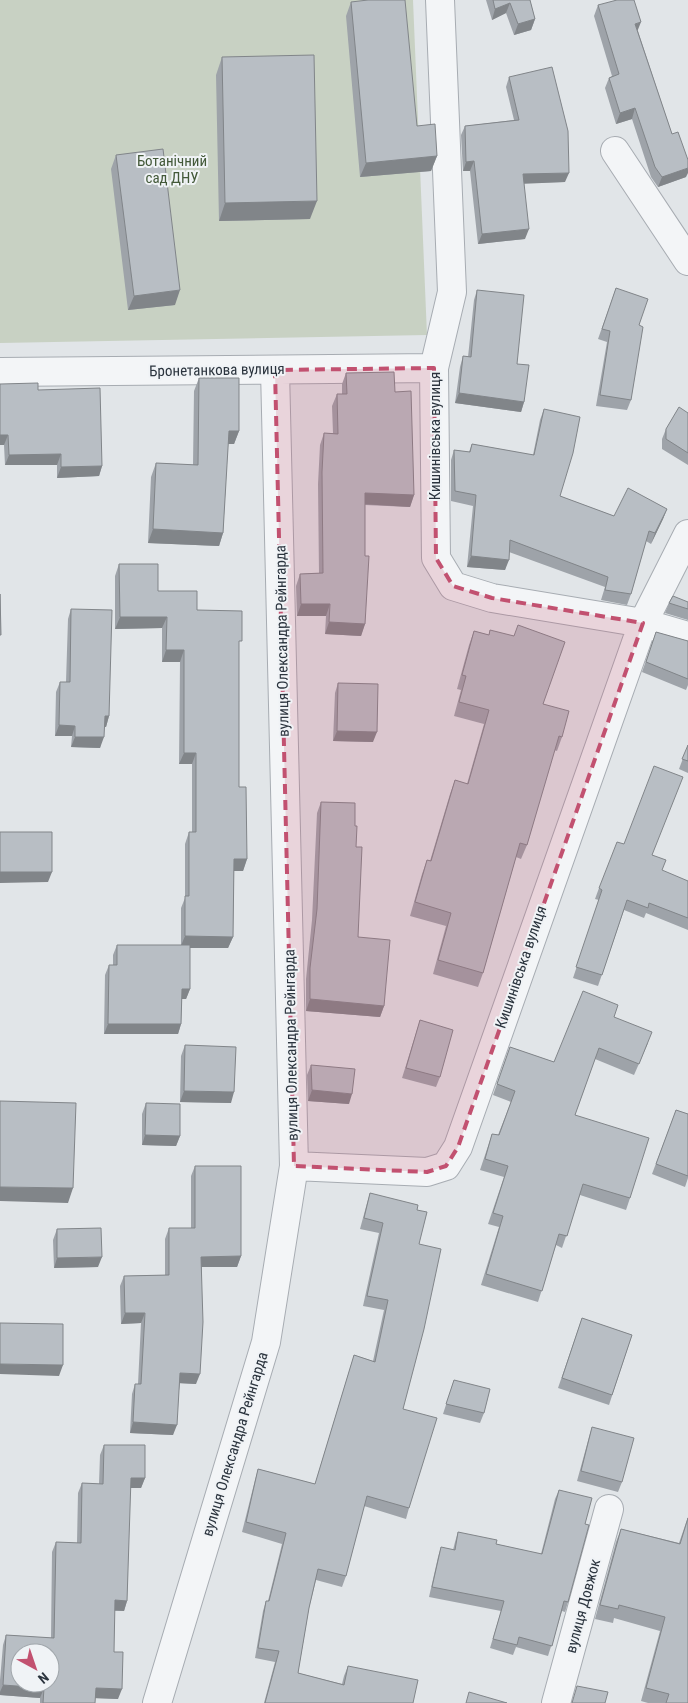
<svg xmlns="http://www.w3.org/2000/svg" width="688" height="1703" viewBox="0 0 688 1703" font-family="'Roboto Condensed',sans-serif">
<rect width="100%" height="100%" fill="#e1e5e8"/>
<path fill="#c8d1c3" d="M0,0H413L427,335L0,343Z"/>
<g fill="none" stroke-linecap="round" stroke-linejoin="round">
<defs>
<path id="minor" d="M440,0L452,292L434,368L436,558L453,586L492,598L643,623L688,636
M615,151L688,261
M0,372L434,368
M294,1166L427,1172L446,1166L458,1147L643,623L688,534
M157,1703L266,1342L294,1166L275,370
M556,1703L609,1509"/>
</defs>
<use href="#minor" stroke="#a7acb2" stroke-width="30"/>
<use href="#minor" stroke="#f3f5f7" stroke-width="28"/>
</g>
<path fill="#9ea3a9" d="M486,0H530L535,19L531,30L514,35L506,13L492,20Z
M351,2L417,126L437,156L431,171L360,177L346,16Z
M598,5L638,31L686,177L658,187L651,177L632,119L616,124L605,88L609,78L612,76L594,16Z
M222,57L310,219L219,221L216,75Z
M509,77L565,182L524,183L525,239L478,244L470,171H463L461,135L465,126L514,120L506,87Z
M116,155L175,305L128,310L111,169Z
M616,288L631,400L627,410L596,406L607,342L598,339Z
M477,290L524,402L521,412L455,403L460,367L463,356L468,357L474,300Z
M346,373L395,392L414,495L410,507L365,505V624L361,636L325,634L326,616H297L296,586L300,574L319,573L318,484L320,445L324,433H333L332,406L337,394H342V384Z
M199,378L239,431L234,444H228L223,533L219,546L148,543L151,477L156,463L193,465L194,391Z
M38,390L102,466L99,476L57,478V465H5L4,445H0Z
M544,409L560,496L614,516L667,509L663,519L651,544L646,541L631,594L627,605L601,600L605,587L509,552L505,570L467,567L473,506L451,501V460L454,450L469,452L472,444L533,455L540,420Z
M688,413V465L662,449V439L666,429Z
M119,564L158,591L197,610L239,648V787L247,859L243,871H234L233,937L228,948H190V989L186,999H182L181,1024L178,1034H104L105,975L109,965H113V955L117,945H181V908L185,898V844L189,832H192V764H179L180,662H162V628L115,629V576Z
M688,602V620L665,613L669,603Z
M71,609L109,716L106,727H104L100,748L71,747L72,736H55L56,692L60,682H66L68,619Z
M490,630L543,704L562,737L557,751L554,750L527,845L521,859L516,857L483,973L478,987L433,974L446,926L410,916L422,874L427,860L430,861L450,794L455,780L467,784L484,724L454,716L461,690L457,689L469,645L474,631L489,635Z
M656,632L688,641V685L686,690L642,672Z
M338,683L373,742L333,741L335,693Z
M688,745V773L679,769Z
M321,802L355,826L358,937L384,1006L380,1017L306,1011V979L312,920L317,813Z
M652,855L662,871L688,881V930L646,913L644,918L624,910L598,986L573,978L599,900L595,899L599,888Z
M614,1017L648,1043L634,1075L595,1059L575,1115L630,1198L626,1210L580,1195L562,1248L556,1245L538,1302L481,1285L499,1227L488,1224L504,1177L480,1170L492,1134L498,1135L511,1102L493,1095L510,1047L554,1062Z
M420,1020L440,1077L436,1087L402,1078Z
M185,1045L231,1103L180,1102L181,1056Z
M311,1065L349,1104L308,1101L307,1075Z
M146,1103L180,1136L176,1146L142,1145V1114Z
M676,1110L688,1114V1178L685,1187L652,1174Z
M195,1166L241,1256L237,1267H202L196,1384L180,1383L173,1435L130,1433L132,1394L135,1384H138L141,1323L121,1324L120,1286L124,1276L165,1275V1239L169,1228H191V1176Z
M370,1193L417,1210L419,1244L403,1409L409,1508L406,1519L364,1506L346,1576L342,1587L316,1580L309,1608L298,1673L342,1684L344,1676L348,1666L413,1703H264L275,1662L255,1658L263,1611L266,1601H268L282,1544L242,1532L255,1480L258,1469L315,1484L354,1355L373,1361L384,1310L363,1306L379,1233L360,1229L367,1203Z
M57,1229L98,1267L54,1268L53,1240Z
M582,1318L632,1335L609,1405L558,1388Z
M454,1380L484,1413L480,1423L443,1414Z
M592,1427L622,1482L618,1492L577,1481L589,1437Z
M104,1445L145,1478L141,1488H130L127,1601L124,1611H114V1652L118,1699L95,1698V1703H40V1698L0,1695V1680L3,1645L6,1635L51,1638L52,1552L56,1542L77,1543L78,1493L82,1483L99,1484L100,1455Z
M559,1490L585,1524L568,1602L565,1612L562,1611L548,1656L516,1647L513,1655L490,1648L501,1611L429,1597L438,1557L441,1547L453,1550L455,1542L458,1532L496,1544L541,1554L555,1499Z
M688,1517V1703H648L641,1701L660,1631L614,1618L613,1623L595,1619L616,1542L621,1529L679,1543Z"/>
<path fill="#818589" d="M510,3L506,13L492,20L495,9Z
M535,19L531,30L514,35L518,24Z
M641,22L637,32L635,24Z
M635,108L632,119L616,124L620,113Z
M437,156L431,171L360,177L366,163Z
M474,161L470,171H463L466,162Z
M688,168V173L686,177L658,187L662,177Z
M569,173L565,182L519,184L523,174Z
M317,201L310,219L219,221L225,203Z
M529,229L525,239L478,244L482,234Z
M180,290L175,305L128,310L134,296Z
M459,393L524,402L521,412L455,403Z
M229,431H239L234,444H224Z
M0,435H8L4,445H0Z
M61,454L57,465H5L9,455Z
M102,466L99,476L57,478L61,467Z
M365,493L414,495L410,507L361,504Z
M667,509L663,519L651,544L655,533Z
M153,529L223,533L219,546L148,543Z
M471,556L509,560L505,570L467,567Z
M301,604H330L326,616H297Z
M120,617H167L162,628L115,629Z
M329,622L365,624L361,636L325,634Z
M166,650H184L180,662H162Z
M105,716H109L106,727L101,726Z
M59,725L75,726L72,736H55Z
M337,731L377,732L373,742L333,741Z
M75,737H104L100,748L71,747Z
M184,753H196L192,764H179Z
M234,859H247L243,871H230Z
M0,872H52L48,882L0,883Z
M185,936L233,937L228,948H180Z
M182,989H190L186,999H178Z
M310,999L384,1006L380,1017L306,1011Z
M108,1024H181L178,1034H104Z
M312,1090L352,1094L349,1104L308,1101Z
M184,1091L234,1092L231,1103L180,1102Z
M145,1135L180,1136L176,1146L142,1145Z
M0,1187L73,1188L68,1203L0,1201Z
M241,1256L237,1267H198L201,1257Z
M102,1257L98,1267L54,1268L57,1258Z
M125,1313H145L141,1323L121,1324Z
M0,1364L63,1365L59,1376L0,1374Z
M180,1373L200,1374L196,1384L176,1383Z
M133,1422L177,1425L173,1435L130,1433Z
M131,1478H145L141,1488H127Z
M115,1600L127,1601L124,1611L111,1610Z
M3,1685L44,1688L40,1698L0,1695V1692Z
M96,1688L122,1689L118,1699L92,1698Z"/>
<path fill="#b8bec4" stroke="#818589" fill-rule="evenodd" d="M368,0H405L417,126L435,124L437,156L366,163L351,2Z
M493,0H530L535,19L518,24L510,3L495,9Z
M617,0H634L641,22L635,24L672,134L678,132L688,160V168L662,177L655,167L635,108L620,113L609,78L619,74L598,5Z
M314,55L317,201L225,203L222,57Z
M552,67L568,131L569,173L523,174L529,229L482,234L474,161L466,162L465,126L519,120L509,77Z
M163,149L180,290L134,296L116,155Z
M616,288L648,299L639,325L643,327L631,400L600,395L610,331L602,329Z
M477,290L524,295L517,364L529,365L524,402L459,393L463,356L471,357Z
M394,372L395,392L411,391L414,495L365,493V556H369L365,624L329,622L330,604H301L300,574L323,573L322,472L324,433L338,434L337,394H347L346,373Z
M199,378H239V431H229L223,533L153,529L156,463L198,465Z
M38,383V390L100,388L102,466L61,467V454L9,455L8,435H0V384Z
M679,407L688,413V453L666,439V429Z
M544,409L580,417L573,453L560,496L614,516L628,488L667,509L655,533L649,531L631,594L605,590L608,577L510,540L509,560L471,556L476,495L455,491L454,450L470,452L472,444L534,455Z
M119,564H158V591H197V610L242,611V641H239V787H246L247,859H234L233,937L185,936V896H189V832H196V753H184V650H166L167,617H120Z
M0,594L1,635H0Z
M673,596L688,602V609L669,603Z
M71,609L112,610L109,716H105L104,737H75V726L59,725L60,682H70Z
M518,625L565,642L543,704L569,711L562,737L559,736L527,845L520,843L483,973L438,960L451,913L415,902L427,860L431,861L455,780L468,784L489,710L459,702L466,676L462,675L474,631L489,635L490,630L514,636Z
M656,632L688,641V679L646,662Z
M338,683L378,684L377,732L337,731Z
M688,745V761L682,759Z
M654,766L683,777L652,855L666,860L662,870L688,881V918L649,903L648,908L627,900L602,975L576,967L602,890L599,888L617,842L624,844Z
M321,802L355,803V826H357L356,847H362L358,937L390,940L384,1006L310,999V968L317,909Z
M0,832H52V872H0Z
M117,945H190V989H182L181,1024H108L109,965H117Z
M583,991L618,1005L614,1017L652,1032L639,1064L599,1048L575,1115L649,1138L630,1198L583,1184L567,1236L559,1234L542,1291L486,1274L503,1216L493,1213L508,1166L485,1159L492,1134L499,1135L515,1091L497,1084L510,1047L554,1062Z
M420,1020L453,1030L440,1077L406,1068Z
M185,1045L236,1047L234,1092L184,1091Z
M311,1065L355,1069L352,1094L312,1090Z
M0,1101L76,1103L73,1188L0,1187Z
M146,1103L180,1104V1136L145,1135Z
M676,1110L688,1114V1176L656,1164Z
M195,1166H241V1256L201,1257L203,1322L200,1374L180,1373L177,1425L133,1422L135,1384H141L145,1313H125L124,1276L169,1275V1228H195Z
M370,1193L418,1205L417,1210L427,1212L419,1244L441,1249L424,1329L403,1409L437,1418L409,1508L367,1496L346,1576L318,1569L309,1608L298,1673L344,1685L348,1666L418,1680L413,1703H265L279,1651L258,1648L266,1601H269L286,1533L246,1522L258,1469L315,1484L354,1355L375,1362L388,1300L367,1296L383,1223L364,1218Z
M101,1228L102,1257L57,1258V1229Z
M582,1318L632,1335L612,1395L562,1378Z
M0,1323L63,1324V1365L0,1364Z
M454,1380L490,1389L484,1413L446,1404Z
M592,1427L634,1438L622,1482L581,1471Z
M104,1445H145V1478H131L127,1601L115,1600L114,1652H123L122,1689L96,1688L95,1703H43L44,1688L3,1685L6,1635L54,1638L56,1542L81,1543L82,1483L103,1484ZM20,1653H50V1683H20Z
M559,1490L592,1498L585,1524L589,1525L568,1602L564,1601L552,1646L519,1637L517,1645L493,1639L504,1601L432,1587L441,1547L455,1550L458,1532L497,1540L496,1544L542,1554Z
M688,1518V1703H666L669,1694L646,1688L665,1617L619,1605L618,1609L600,1605L621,1529L680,1544Z
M577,1686L608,1692L605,1703H572Z
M469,1692L507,1703H466Z"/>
<path fill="#c25170" fill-opacity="0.2" stroke="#c25170" stroke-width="4" stroke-dasharray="10 6" stroke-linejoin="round" d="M434,368L436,558L453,586L492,598L643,623L458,1147L446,1166L427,1172L294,1166L275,370Z"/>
<g text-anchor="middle" stroke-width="4" stroke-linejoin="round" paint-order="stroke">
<g font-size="15" fill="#435939" stroke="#f0f3f6">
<text x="172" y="166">Ботанічний<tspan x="172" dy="17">сад ДНУ</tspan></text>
</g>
<g font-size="15" fill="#2b343e" stroke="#f0f3f6">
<text transform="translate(217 370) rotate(-1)" y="5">Бронетанкова вулиця</text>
<text transform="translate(435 436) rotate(-90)" y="5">Кишинівська вулиця</text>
<text transform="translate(282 641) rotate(-91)" y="5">вулиця Олександра Рейнгарда</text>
<text transform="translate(521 967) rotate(-71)" y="5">Кишинівська вулиця</text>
<text transform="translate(291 1045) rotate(-91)" y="5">вулиця Олександра Рейнгарда</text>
<text transform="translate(235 1444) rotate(-73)" y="5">вулиця Олександра Рейнгарда</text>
<text transform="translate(583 1606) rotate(-75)" y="5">вулиця Довжок</text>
</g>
</g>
<g transform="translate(35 1668) rotate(140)"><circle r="24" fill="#f0f3f6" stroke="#a1a7ac"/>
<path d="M0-4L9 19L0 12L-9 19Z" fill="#c25170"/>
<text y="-8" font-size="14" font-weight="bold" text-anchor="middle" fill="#2b343e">N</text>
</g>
</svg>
